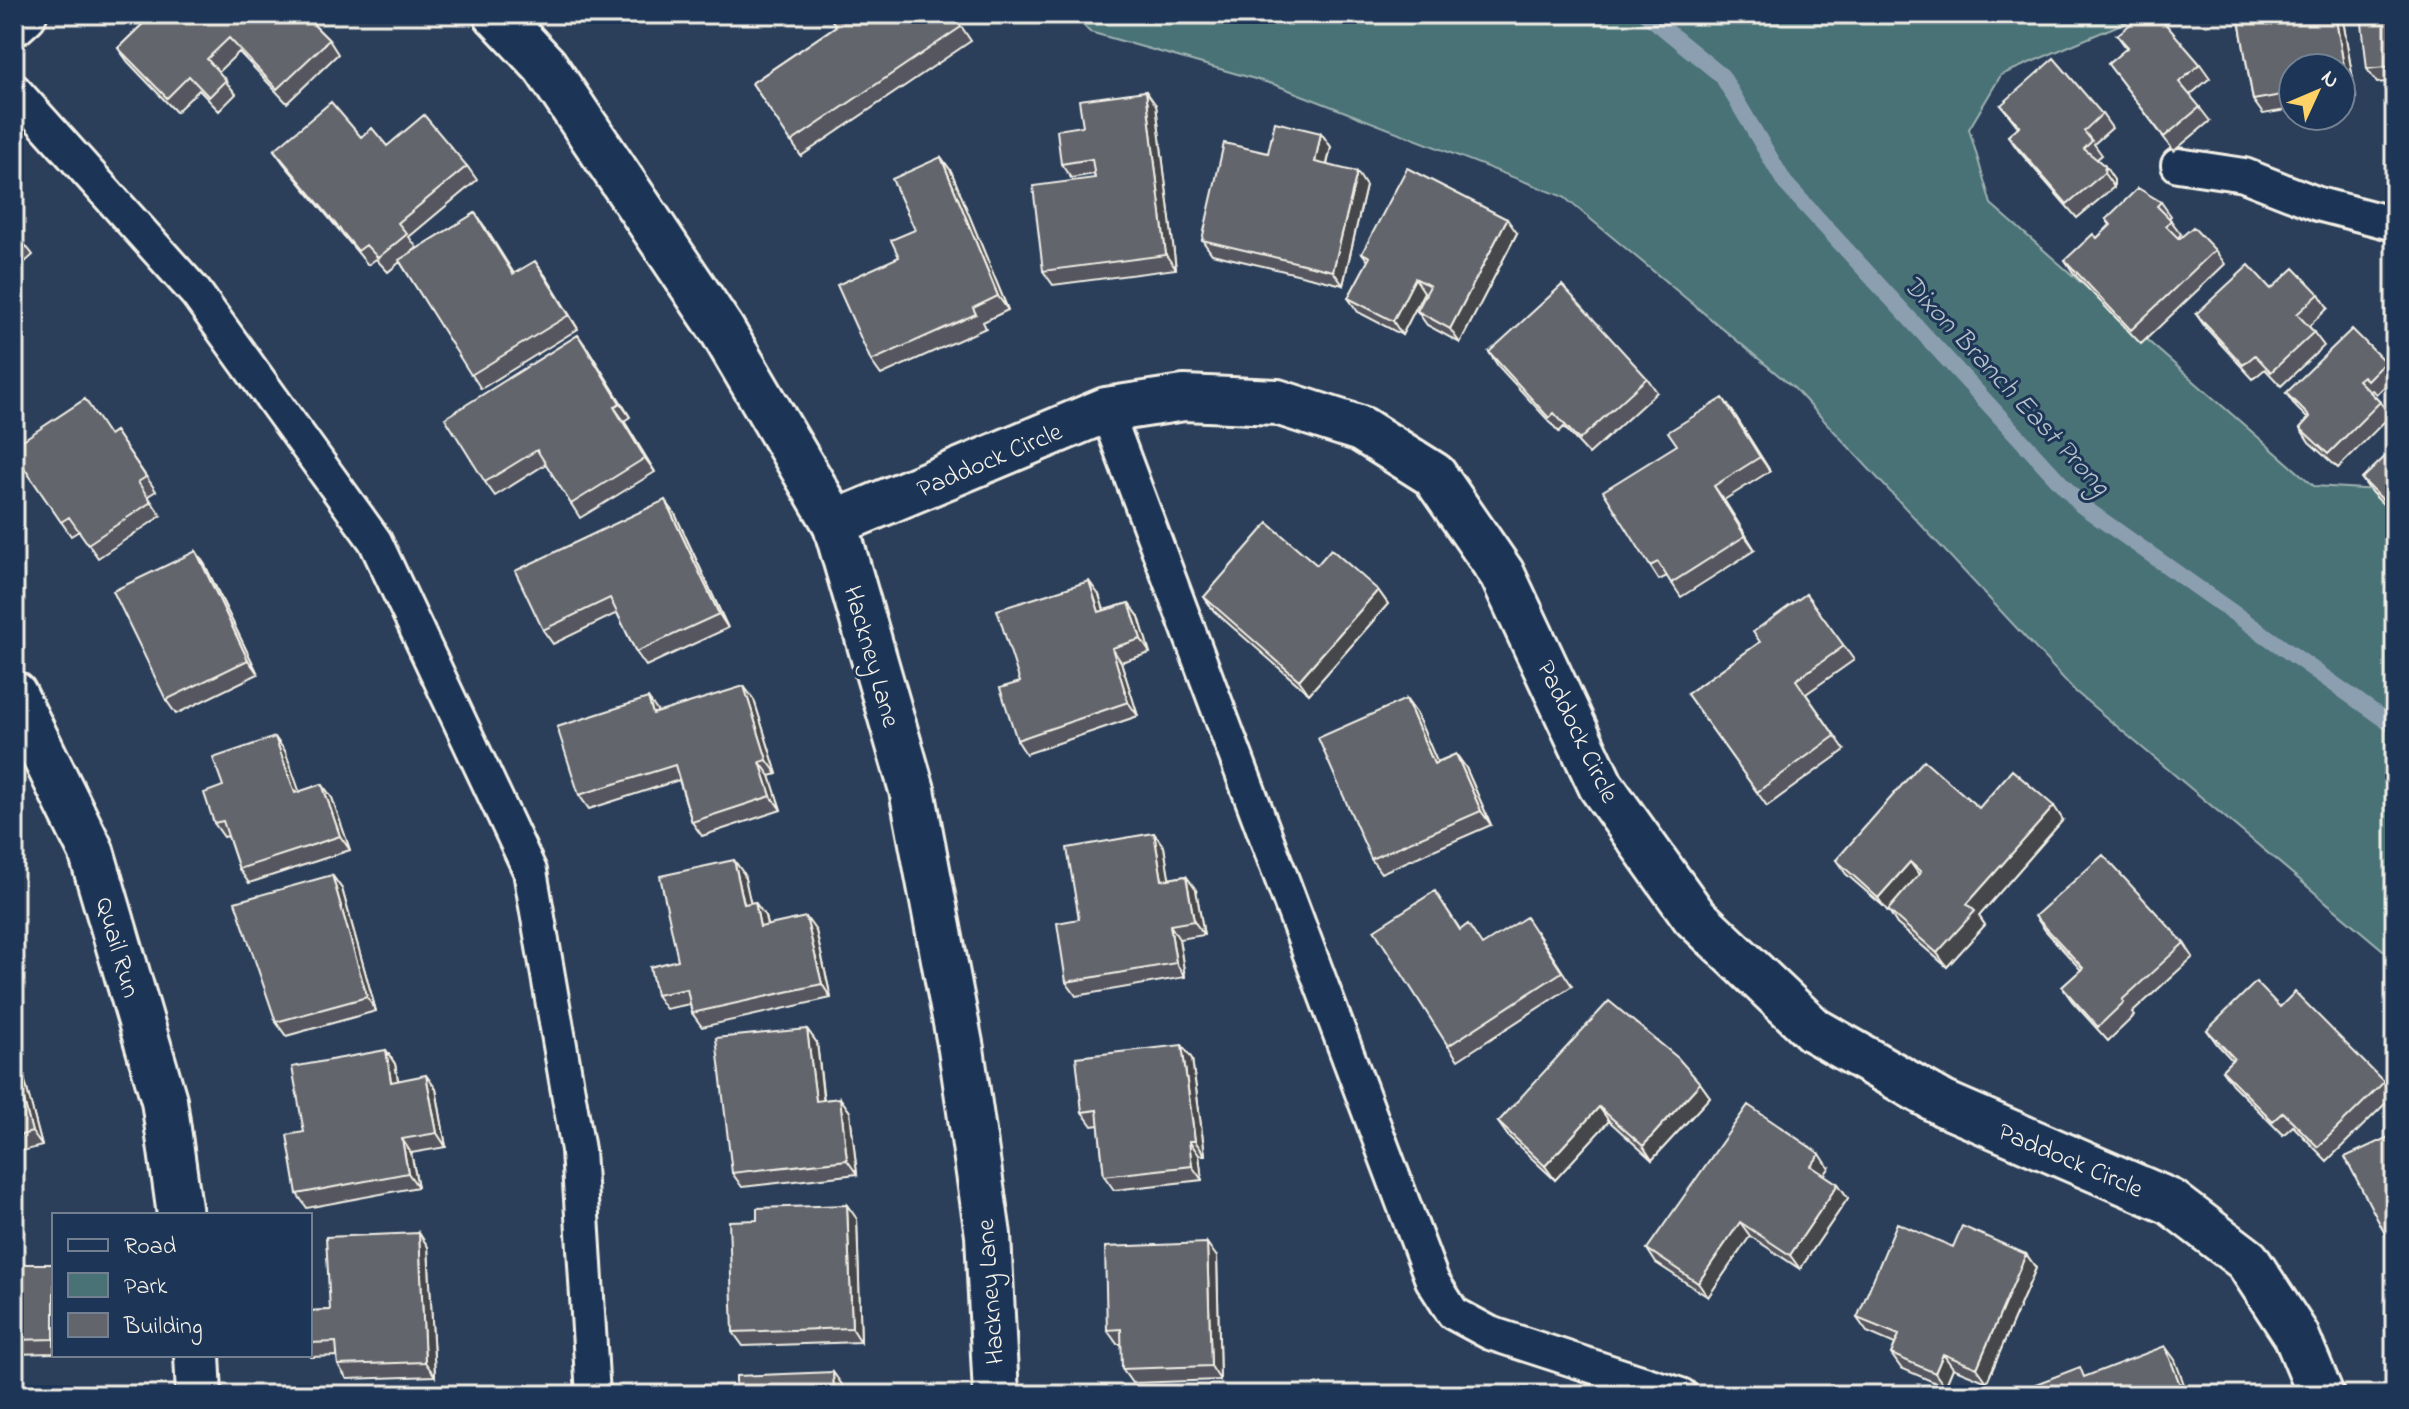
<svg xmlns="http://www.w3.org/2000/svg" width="2409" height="1409" viewBox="0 0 2409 1409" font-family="'Indie Flower',sans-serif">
<rect width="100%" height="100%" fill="#2b3f5b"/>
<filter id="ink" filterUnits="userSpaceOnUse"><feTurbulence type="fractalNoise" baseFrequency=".0125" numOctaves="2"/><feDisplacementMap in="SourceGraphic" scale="16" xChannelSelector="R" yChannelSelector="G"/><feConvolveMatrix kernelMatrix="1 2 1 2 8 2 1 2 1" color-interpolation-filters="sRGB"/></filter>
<g filter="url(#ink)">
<path fill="#497277" stroke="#9eb2b0" stroke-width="2" d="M1072,14H2145L2001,75L1969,129L1991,204L2314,486L2395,491V960L2076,692L1794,388L1564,197L1276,85L1090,32Z"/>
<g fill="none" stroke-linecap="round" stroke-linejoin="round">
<path stroke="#8c9fb1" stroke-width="16" d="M1646,14L1722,76L1785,183L2082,506L2395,727"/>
<defs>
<path id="service" d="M14,90L196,293L375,541L530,871L578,1150L593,1395
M2178,165L2244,175L2318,204L2395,224
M1106,410L1432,1280L1453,1313L1490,1333L1681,1395"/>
<path id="minor" d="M496,14L545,66L722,330L835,523L912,790L961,1049L988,1235L996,1395
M835,523L1106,410L1184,398L1277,402L1361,429L1434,475L1502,574L1601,786L1694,916L1814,1030L1944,1104L2171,1202L2247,1260L2296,1335L2321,1395
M14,694L91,851L164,1100L180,1215
M197,1355L199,1395"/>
<path id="tertiary" d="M14,23L24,14"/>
</defs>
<use href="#service" stroke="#f4f1e8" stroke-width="38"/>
<use href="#minor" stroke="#f4f1e8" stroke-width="50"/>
<use href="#tertiary" stroke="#f4f1e8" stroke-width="50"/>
<use href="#service" stroke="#1d3557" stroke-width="32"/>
<use href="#minor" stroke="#1d3557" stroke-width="44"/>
<use href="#tertiary" stroke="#1d3557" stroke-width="44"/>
</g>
<path fill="#55575e" stroke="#f4f1e8" stroke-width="2" d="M153,14H313L308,19L329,40L338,54L287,103L239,52L218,72L236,94L219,111L199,90L176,112L128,62L118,48Z
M953,14L971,41L801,156L752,83L836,26Z
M2238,14H2342L2356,98L2341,101V68H2293V109L2263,114L2253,100Z
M2395,14V81L2377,83L2367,69Z
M2117,35L2200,64L2210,78L2190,95L2210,121L2174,151L2108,64L2127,49Z
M1156,105L1176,269L1053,285L1043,271L1095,178L1094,174L1071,178L1061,164L1083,126Z
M2001,105L2102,114L2112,128L2094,144L2102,155L2097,159L2114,180V187L2077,218L2018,150L2008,136L2018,127Z
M1321,133L1331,147L1327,165L1366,186L1343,285L1212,254L1202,240Z
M361,137L387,146L467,166L477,180L409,237L417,248L410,253L475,213L514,274L545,275L578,329L481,389L400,262L388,272L376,259L368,265L284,164L274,150Z
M941,157L951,171L1008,310L983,322L986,328L881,375L871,361L899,257L915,230Z
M2161,202L2171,216L2169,218L2181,234L2178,238L2179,239L2215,250L2225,264L2141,344L2074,274L2065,260L2097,238L2110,225L2106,219Z
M14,231L33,255L14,272Z
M1517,233L1460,343L1427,325L1417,311L1426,293L1424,292L1402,335L1358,312L1348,298L1368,261L1362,253Z
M2271,289L2319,294L2328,308L2309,326L2324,346L2281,386L2265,369L2253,379L2206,328L2196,314Z
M14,335L22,346L14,353Z
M588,349L630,417L624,421L655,472L580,518L546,464L495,496L485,482Z
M1489,352L1647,378L1657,392L1589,454L1564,427L1559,432L1498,366Z
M2385,362L2395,376L2377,394L2372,390L2370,392L2380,402L2390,416L2338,468L2309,442L2300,428L2308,419L2296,407L2286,393Z
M1733,412L1770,471L1724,500L1755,550L1681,597L1667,576L1659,580L1650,566Z
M115,431L156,491L148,496L161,516L98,558L79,531L71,536L14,453L109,435Z
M2395,447V516L2372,493L2362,479Z
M665,500L675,514L728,628L646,666L636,652L617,613L553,644L543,630Z
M196,551L205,565L258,674L176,714L166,700Z
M1317,565L1378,590L1388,604L1309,694L1214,611L1204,597Z
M1806,594L1854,660L1806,694L1845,750L1767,806L1687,694L1760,642Z
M1099,595L1104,610L1129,603L1139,617L1150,653L1121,662L1138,716L1026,754L1017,740L1020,682Z
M1406,699L1416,713L1437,762L1456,754L1466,768L1491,825L1381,873L1371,859Z
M754,700L777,774L770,776L781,810L702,836L692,822L679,780L589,809L579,795L658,713Z
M285,751L299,792L322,784L332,798L350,850L249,883L239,869L228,836L224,837L214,823L223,786Z
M1979,808L2063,820L1979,916L1985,925L1947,967L1897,924L1889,911L1846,874L1836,860Z
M1164,847L1169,879L1186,876L1196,890L1204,935L1179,939L1185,977L1076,996L1066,982L1079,919Z
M744,874L750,903L765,916L767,925L816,931L831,998L702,1027L692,1013L690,1004L666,1009L656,995L678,960Z
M332,875L342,889L376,1011L286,1036L276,1022Z
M1444,905L1460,929L1482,945L1536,931L1572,986L1458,1060L1448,1046Z
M2035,916L2184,943L2193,957L2132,1013L2134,1016L2108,1041L2072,1001L2062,987L2081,970L2045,930Z
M2280,1007L2384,1082L2393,1096L2327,1161L2293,1126L2283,1135L2232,1084L2222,1070L2232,1060L2217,1044L2207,1030Z
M807,1029L817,1043L824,1100L840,1098L850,1112L857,1174L742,1187L732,1173Z
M14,1040L42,1146L14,1153Z
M1182,1045L1192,1059L1205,1155H1199L1202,1180L1114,1190L1104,1176L1099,1125L1092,1126L1082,1112Z
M386,1050L395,1064L398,1080L436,1089L446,1147L411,1153L418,1187L307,1208L297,1194L304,1132Z
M1700,1083L1710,1097L1652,1160L1609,1121L1555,1180L1508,1136L1498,1122Z
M1829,1168L1824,1175L1838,1184L1848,1198L1800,1269L1750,1236L1708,1297L1656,1263L1647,1249Z
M857,1219L861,1342L743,1346L733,1332L757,1220Z
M419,1233L428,1247L435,1376L347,1379L338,1365L337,1356L311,1357L310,1355V1311L330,1310Z
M1953,1247L2026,1254L2036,1268L1987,1382L1953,1368L1945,1387L1901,1368L1891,1354L1895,1344L1867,1332L1857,1318Z
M1217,1257L1220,1380L1132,1383L1122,1369V1344H1117L1107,1330Z
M14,1264H54V1353L14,1354Z"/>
<path fill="#45474c" stroke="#f4f1e8" stroke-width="2" d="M2335,14H2342L2356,98L2347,84Z
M1146,91L1156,105L1176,269L1166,255Z
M1321,133L1331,147L1324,176L1315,162Z
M941,157L951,171L1008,310L998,296Z
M2105,166L2114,180V187L2104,173Z
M1357,172L1366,186L1343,285L1333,271Z
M475,213L485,227L523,288L513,274Z
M1507,219L1517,233L1460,343L1450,329Z
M535,261L545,275L578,329L569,315Z
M1415,278L1424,292L1402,335L1393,321Z
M578,335L588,349L630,417L620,403Z
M1723,398L1733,412L1770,471L1760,457Z
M614,407L624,421L655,472L645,458Z
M1714,486L1724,500L1755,550L1745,536Z
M665,500L675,514L728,628L719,614Z
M196,551L205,565L258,674L248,660Z
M1089,581L1099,595L1109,626L1099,612Z
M1378,590L1388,604L1309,694L1299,680Z
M1129,603L1139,617L1150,653L1141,639Z
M1112,648L1121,662L1138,716L1128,702Z
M744,686L754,700L777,774L767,760Z
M648,698L658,712L653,714Z
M1406,699L1416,713L1444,778L1434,764Z
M275,737L285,751L305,807L295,793Z
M1456,754L1466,768L1491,825L1481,811Z
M760,762L770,776L781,810L771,796Z
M322,784L332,798L350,850L340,836Z
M2054,806L2063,820L1979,916L1985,925L1947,967L1937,953L1967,904Z
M1154,833L1164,847L1172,894L1162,880Z
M734,860L744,874L754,918L744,904Z
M1910,862L1920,876L1888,912L1878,898Z
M332,875L342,889L376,1011L367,997Z
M1186,876L1196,890L1204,935L1194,921Z
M755,902L765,916L770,941L760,927Z
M806,917L816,931L831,998L822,984Z
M1170,925L1179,939L1185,977L1176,963Z
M807,1029L817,1043L825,1115L816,1101Z
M14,1040L42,1146L32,1132L14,1063Z
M1182,1045L1192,1059L1205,1155L1195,1141Z
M386,1050L395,1064L401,1096L391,1082Z
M426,1075L436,1089L446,1147L437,1133Z
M1700,1083L1710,1097L1652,1160L1643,1146Z
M840,1098L850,1112L857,1174L847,1160Z
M1599,1107L1609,1121L1555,1180L1545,1166Z
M402,1139L411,1153L418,1187L408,1173Z
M1189,1141L1199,1155L1202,1180L1192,1166Z
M1820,1154L1829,1168L1821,1180L1811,1166Z
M1838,1184L1848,1198L1800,1269L1790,1255Z
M847,1205L857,1219L861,1342L852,1328Z
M1740,1222L1750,1236L1708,1297L1698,1283Z
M419,1233L428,1247L435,1376L425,1362Z
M1207,1243L1217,1257L1220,1380L1211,1366Z
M2026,1254L2036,1268L1987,1382L1977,1368Z
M2165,1346L2175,1360L2188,1395H2184Z
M1943,1354L1953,1368L1945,1387L1935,1373Z
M833,1372L843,1386V1395H834Z"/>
<path fill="#63656d" stroke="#f4f1e8" stroke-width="2" d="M153,14H303L329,40L277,89L229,38L207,59L226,80L209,97L189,76L167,98L118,48Z
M827,14H953L961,27L791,142L752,83L836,26Z
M2143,14H2157L2200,64L2179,82L2200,107L2164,137L2108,64L2128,47L2117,35Z
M2238,14H2335L2347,84L2341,85V68H2293V93L2253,100Z
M2361,14H2395V77L2394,66L2367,69Z
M2054,58L2102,114L2084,131L2092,141L2084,149L2105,166L2104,173L2067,204L2008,136L2020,126L2001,105Z
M1146,91L1166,255L1043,271L1033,186L1095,178L1092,159L1061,164L1057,130L1083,126L1079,100Z
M331,102L361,137L372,128L387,146L424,115L467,166L398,223L407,234L378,258L366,245L358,251L274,150Z
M1275,122L1321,133L1315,162L1357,172L1333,271L1202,240L1224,143L1268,153Z
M941,157L998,296L973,308L976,314L871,361L837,285L899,257L891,240L915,230L892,179Z
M1407,168L1507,219L1450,329L1417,311L1430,286L1415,278L1393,321L1348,298L1370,257L1362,253Z
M2138,188L2161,202L2157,206L2171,220L2166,226L2179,239L2193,227L2215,250L2131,330L2065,260L2093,234L2097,238L2111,225L2106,219Z
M475,213L513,274L535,261L569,315L471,375L399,260Z
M14,231L23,241L14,249Z
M2249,265L2271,289L2294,268L2319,294L2297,314L2314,332L2271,372L2255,355L2243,365L2196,314Z
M1562,285L1647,378L1579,440L1554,413L1549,418L1489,352Z
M2352,329L2385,362L2367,380L2363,376L2358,380L2380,402L2328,454L2300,428L2310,417L2286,393Z
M578,335L620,403L614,407L645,458L571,504L537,450L485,482L445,418Z
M1723,398L1760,457L1714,486L1745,536L1671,583L1658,562L1650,566L1603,491L1677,445L1668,432Z
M85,399L109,435L115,431L146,477L138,482L151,502L88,544L69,517L61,522L14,453V446Z
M2395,447V512L2362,479Z
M665,500L719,614L636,652L610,598L543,630L515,571Z
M1268,523L1317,565L1331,549L1378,590L1299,680L1204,597Z
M196,551L248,660L166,700L113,591Z
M1089,581L1099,612L1129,603L1141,639L1112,648L1128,702L1017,740L1000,688L1020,682L997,610Z
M1806,594L1844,646L1796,680L1835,736L1757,792L1687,694L1760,642L1753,632Z
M744,686L767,760L760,762L771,796L692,822L675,765L579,795L557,727L648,698L653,714Z
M1406,699L1434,764L1456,754L1481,811L1371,859L1318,738Z
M275,737L295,793L322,784L340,836L239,869L223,821L214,823L204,793L223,786L213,758Z
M1924,760L1979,808L2012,770L2054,806L1967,904L1975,911L1937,953L1888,910L1921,872L1910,862L1878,898L1836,860Z
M1154,833L1162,880L1186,876L1194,921L1170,925L1176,963L1066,982L1057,923L1079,919L1067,848Z
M2103,855L2184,943L2122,1000L2124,1002L2098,1027L2062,987L2083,968L2035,916Z
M734,860L744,904L755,902L760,927L806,917L822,984L692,1013L687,989L656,995L650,967L678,960L660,876Z
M332,875L367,997L276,1022L235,902Z
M1435,891L1460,930L1468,924L1482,945L1526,917L1562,972L1448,1046L1374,930Z
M2256,982L2280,1007L2295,992L2384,1082L2318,1147L2283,1112L2273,1121L2222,1070L2234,1058L2207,1030Z
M1609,1001L1678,1058L1700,1083L1643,1146L1599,1107L1545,1166L1498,1122Z
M807,1029L816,1101L840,1098L847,1160L732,1173L716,1038Z
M1182,1045L1195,1141H1189L1192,1166L1104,1176L1097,1110L1082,1112L1076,1057Z
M386,1050L391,1082L426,1075L437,1133L402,1139L408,1173L297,1194L287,1135L304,1132L292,1067Z
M14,1063L32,1132L14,1137Z
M1748,1105L1820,1154L1811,1166L1838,1184L1790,1255L1740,1222L1698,1283L1647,1249Z
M2395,1134V1253L2345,1157Z
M847,1205L852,1328L733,1332L729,1221L757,1220V1208Z
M1897,1223L1953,1247L1962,1226L2026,1254L1977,1368L1943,1354L1935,1373L1891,1354L1899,1335L1857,1318Z
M419,1233L425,1362L338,1365L336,1342L310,1343V1311L330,1310L326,1237Z
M1207,1243L1211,1366L1122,1369L1121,1329L1107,1330L1105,1247Z
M14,1264H54V1339L14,1340Z
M2165,1346L2184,1395H2016L2015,1392L2080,1367L2084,1377Z
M833,1372L834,1395H736V1376Z"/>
</g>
<g text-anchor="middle" stroke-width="6" stroke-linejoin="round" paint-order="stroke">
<g font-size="26" fill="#f4f1e8" stroke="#1d3557">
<text transform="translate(989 459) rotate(-23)" y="9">Paddock Circle</text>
<text transform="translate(873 656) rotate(74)" y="9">Hackney Lane</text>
<text transform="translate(1579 731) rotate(64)" y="9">Paddock Circle</text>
<text transform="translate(119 947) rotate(74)" y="9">Quail Run</text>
<text transform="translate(2071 1159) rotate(23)" y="9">Paddock Circle</text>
<text transform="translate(989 1292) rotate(-94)" y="9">Hackney Lane</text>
</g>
<g font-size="28" font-style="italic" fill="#b7c1c8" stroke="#1d3557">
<text transform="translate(2008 384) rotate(47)" y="10">Dixon Branch East Prong</text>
</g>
</g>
<rect width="2409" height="1409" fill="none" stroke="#1d3557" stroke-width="48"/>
<rect x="24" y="24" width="2361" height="1361" fill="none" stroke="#f4f1e8" stroke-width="3" filter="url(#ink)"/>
<rect x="52" y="1213" width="260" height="144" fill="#1d3557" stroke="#738091" stroke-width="2"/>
<rect x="68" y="1239" width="40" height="12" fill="#1d3557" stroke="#738091" stroke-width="2"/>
<text x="124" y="1253" font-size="24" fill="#f4f1e8">Road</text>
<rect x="68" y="1273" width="40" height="24" fill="#497277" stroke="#738091" stroke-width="2"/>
<text x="124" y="1293" font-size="24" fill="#f4f1e8">Park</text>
<rect x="68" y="1313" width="40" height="24" fill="#63656d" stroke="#738091" stroke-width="2"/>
<text x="124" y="1333" font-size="24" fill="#f4f1e8">Building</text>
<g transform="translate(2317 92) rotate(46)"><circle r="38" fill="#1d3557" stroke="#738091" stroke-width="2"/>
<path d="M0-6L14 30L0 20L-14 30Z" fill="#ffd166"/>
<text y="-12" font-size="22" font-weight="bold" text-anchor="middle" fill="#f4f1e8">N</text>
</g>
</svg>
